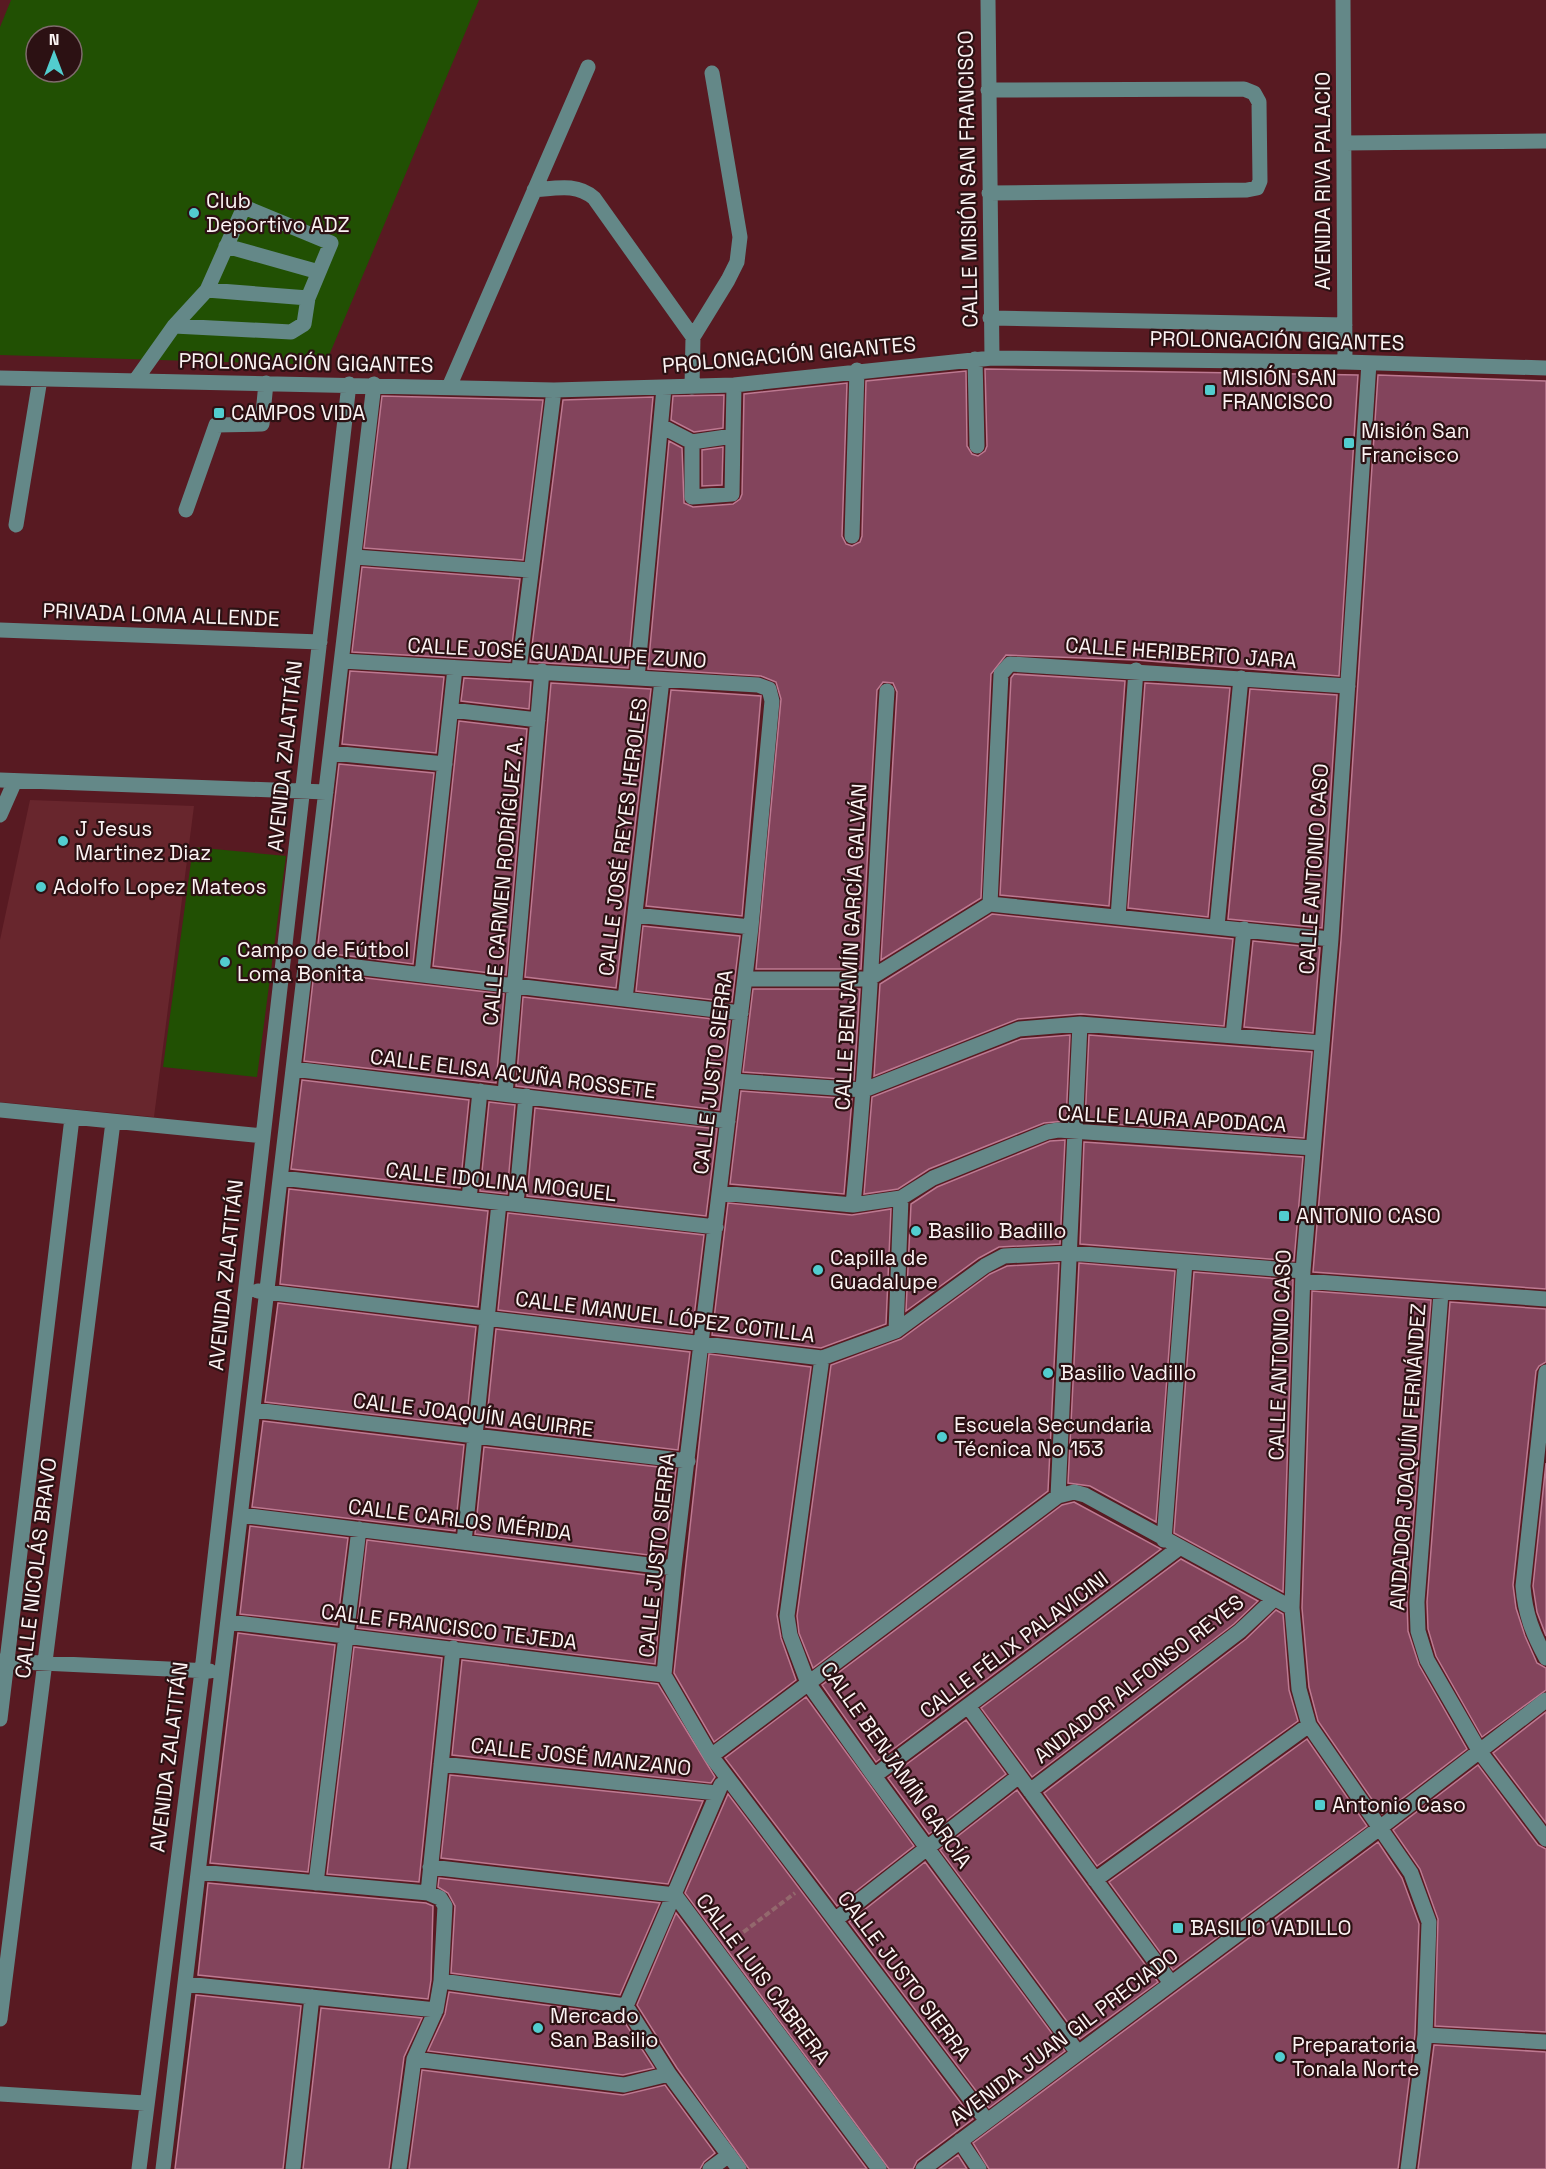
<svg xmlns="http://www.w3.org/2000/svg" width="1546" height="2169" viewBox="0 0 1546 2169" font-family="'Space Grotesk',sans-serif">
<rect width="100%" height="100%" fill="#581a22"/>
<path fill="#68262d" d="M30,800L194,806L154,1117L0,1102V940Z"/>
<path fill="#215003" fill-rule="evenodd" d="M11,0H479L325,365L0,355V27ZM36,36H72V72H36Z
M193,847L286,856L257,1077L163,1067Z"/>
<path fill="#83445c" stroke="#bd7991" stroke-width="1.5" d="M985,369L1358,375L1339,676L1136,660L1006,655L991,674L981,898L881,960L897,692L893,683L883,682L877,690L861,969H756L781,699L776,682L761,676L648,669L669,441L682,448L684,503L693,507L733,504L740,499L742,494L744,394L847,383L842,536L846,544L852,546L860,542L862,536L866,381L966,371L967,446L972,454L978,456L985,451L987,446Z
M1378,375L1546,381V1289L1313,1272L1341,940Z
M724,395L723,428L694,432L671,420L673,396Z
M382,396L543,400L523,560L364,548Z
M653,397L628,668L530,662L563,400Z
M723,447L722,485L702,486V450Z
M362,567L520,579L510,661L352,652Z
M350,671L444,677L436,753L342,744Z
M1014,674L1125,681L1109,906L1000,895L1011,678Z
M464,678L531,682L529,709L461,701Z
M551,683L651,689L616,988L525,977Z
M1145,683L1230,688L1208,917L1128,908Z
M1250,689L1337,695L1322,928L1228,919Z
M671,690L761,696L742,916L646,906Z
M459,721L527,729L506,975L433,966Z
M339,764L434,773L413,964L317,952Z
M992,914L1233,939L1224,1026L1081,1014L1018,1019L874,1076L880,984Z
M643,926L740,936L732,1002L636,991Z
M1253,941L1320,948L1313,1033L1244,1027Z
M314,972L504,994L496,1083L304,1061Z
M753,989H860L854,1080L743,1072Z
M523,997L730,1021L719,1110L516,1086Z
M1070,1035L1066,1121L1044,1123L929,1169L898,1189L864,1194L872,1097L1021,1039Z
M1089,1035L1312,1052L1304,1138L1085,1122Z
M302,1080L469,1100L460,1188L291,1169Z
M741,1091L852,1099L844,1194L730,1184Z
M489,1102L515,1105L507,1194L480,1191Z
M535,1108L717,1129L706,1216L527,1196Z
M1065,1140L1060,1244L999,1247L979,1258L906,1311L911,1204L937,1187L1050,1141Z
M1084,1142L1303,1157L1294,1261L1080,1244Z
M289,1189L488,1211L478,1307L280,1284Z
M728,1203L852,1215L891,1209L886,1324L821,1348L712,1335Z
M508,1213L704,1235L692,1333L498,1310Z
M1059,1263L1048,1491L813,1668L799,1633L797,1616L831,1365L901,1339L990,1274L1007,1266Z
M1079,1263L1175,1271L1156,1522L1090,1486L1068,1483Z
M1194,1272L1293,1280L1283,1592L1174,1533Z
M1312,1291L1431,1300L1407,1601L1408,1631L1419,1665L1467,1749L1382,1814L1318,1721L1309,1687L1302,1608Z
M1450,1302L1546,1309V1362L1539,1366L1536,1371L1513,1585L1516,1608L1525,1636L1537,1663L1546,1668V1690L1482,1737L1436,1656L1428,1629L1427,1602Z
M278,1303L476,1327L466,1425L265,1402Z
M496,1329L690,1352L678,1450L486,1427Z
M709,1354L811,1367L777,1615L781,1638L796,1680L714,1742L674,1673Z
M263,1421L464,1445L455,1531L252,1507Z
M484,1447L676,1469L665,1557L475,1534Z
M1546,1463V1636L1537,1612L1533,1586Z
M1074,1502L1161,1549L876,1762L822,1685L1062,1505Z
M250,1526L348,1538L337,1625L240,1614Z
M367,1540L663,1577L655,1664L357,1628Z
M1181,1559L1258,1601L1234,1624L1032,1777L981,1708Z
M1276,1610L1283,1614L1289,1690L1298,1721L1097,1866L1044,1793L1246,1639Z
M238,1633L335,1645L308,1872L210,1863Z
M354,1647L442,1658L419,1882L327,1874Z
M462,1660L658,1684L715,1777L711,1783L452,1755Z
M806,1697L914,1846L837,1906L725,1758Z
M1546,1712V1823L1493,1753Z
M966,1720L1006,1774L929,1834L888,1778Z
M1307,1739L1367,1826L1173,1970L1109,1882Z
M1478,1765L1538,1845L1546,1849V2032L1435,2026L1438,1919L1420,1869L1393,1830Z
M450,1775L703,1801L668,1884L441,1858Z
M1017,1790L1158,1982L1080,2039L940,1850Z
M728,1794L973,2119L917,2161L913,2169H889L685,1893Z
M1378,1842L1402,1878L1419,1924L1415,2034L1398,2169H989L973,2143Z
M925,1862L1065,2051L989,2108L849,1922Z
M439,1878L660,1903L620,1995L451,1973L455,1906L448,1893L438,1887Z
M208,1883L426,1903L433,1906L431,1980L428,1999L198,1975Z
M676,1913L867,2169H749L677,2068L637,2005Z
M449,1992L620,2015L654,2068L623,2075L428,2051L445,2014Z
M196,1995L301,2006L283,2169H175Z
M321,2008L422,2018L404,2057L389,2169H303Z
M1434,2045L1546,2052V2169H1418Z
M422,2070L623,2095L665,2085L715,2153L704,2162L700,2169H409Z
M958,2155L967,2169H939Z"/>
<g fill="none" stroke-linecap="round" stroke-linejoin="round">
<path stroke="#93686d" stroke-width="4" stroke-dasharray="6 3" stroke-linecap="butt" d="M729,1943L795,1893"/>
<path stroke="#648888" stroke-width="15" d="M988,0L992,358
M1343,0L1345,362
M988,90L1244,89L1254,93L1259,102L1260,181L1257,188L1247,190L989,193
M1344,143L1546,141
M534,190C557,188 577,183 594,198L693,337
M226,246L319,272
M990,318L1345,325
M174,326L291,332L304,324L308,298
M975,359L977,446
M1369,363L1331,939L1303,1271L1292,1608L1299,1689L1309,1725L1411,1873L1429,1922L1425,2035L1408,2169
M0,378L554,390L734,385L992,358L1345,362L1546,368
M135,381L174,326L207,290L308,298L331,243L244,207L207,290
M449,387L588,67
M692,387L693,337L728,280L737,262L740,237L712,73
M661,426L692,442L733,436L734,385
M692,442V497L732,494L733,436
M186,510L216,425L262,424L266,383
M16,525L40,379
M852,536L857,370
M355,557L530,570
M0,630L320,642
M342,661L758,685L769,689L772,701L751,927L674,1568L664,1675L711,1756L987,2121
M519,669L554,390
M637,678L664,388
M451,710L538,720
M331,753L445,764
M0,780L326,792
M0,815L15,781
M990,904L1001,674L1010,664L1348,686
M635,915L751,927
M1118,917L1136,670
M1217,926L1241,678
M306,961L741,1013
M422,975L455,668
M745,979H869L990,904L1331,939
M625,999L662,680
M1233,1036L1244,929
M293,1069L728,1121
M733,1081L864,1090L1019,1029L1080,1024L1322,1043
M505,1094L542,671
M0,1110L263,1136
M281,1178L716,1227
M720,1193L853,1205L901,1198L933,1178L1047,1132L1058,1130L1313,1148
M469,1199L480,1091
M516,1204L526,1096
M853,1205C870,1034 876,862 887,691
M1303,1281L1546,1299
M258,1291L822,1358L896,1331L985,1266L1004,1256L1070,1253L1303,1271
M1441,1293L1417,1602L1418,1631L1427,1660L1480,1752L1546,1839
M896,1331L901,1198
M822,1358L787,1616L790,1635L808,1683L874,1776L1078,2053
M1546,1372L1523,1586C1525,1614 1533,1634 1546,1658
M254,1410L688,1461
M1058,1496L1080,1024
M241,1515L674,1568
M1164,1540L1185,1262
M464,1542L499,1203
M229,1622L664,1675
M0,1661L210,1671
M968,1706L1171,1983
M0,1719L72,1118
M711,1756L1058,1496L1074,1492L1085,1495L1292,1608
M441,1764L717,1793
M874,1776L1179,1548
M1030,1791L1240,1631L1273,1600
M430,1867L675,1895L879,2169
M199,1872L428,1893L440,1898L445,1906L441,1981L436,2010L414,2059L399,2169
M1095,1880L1309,1725
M316,1883L359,1529
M428,1893L453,1648
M835,1920L1019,1776
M441,1981L626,2006
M186,1984L436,2010
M626,2006L721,1785
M626,2006L669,2074L739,2169
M0,2019L113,1122
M1425,2035L1546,2042
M414,2059L624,2085L669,2074
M0,2094L145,2103
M960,2141L979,2169
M139,2169L202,1671L349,384
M163,2169L374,384
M293,2169L312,1997
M710,2169L729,2155
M923,2169L1381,1827L1546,1700"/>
</g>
<g fill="#52cdcf" stroke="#2c1113" stroke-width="2">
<circle cx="194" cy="213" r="6"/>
<rect x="1204" y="384" width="12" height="12" rx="3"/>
<rect x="213" y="407" width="12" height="12" rx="3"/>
<rect x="1343" y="437" width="12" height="12" rx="3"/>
<circle cx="63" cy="841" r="6"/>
<circle cx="41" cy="887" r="6"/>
<circle cx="225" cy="962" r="6"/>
<rect x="1278" y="1210" width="12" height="12" rx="3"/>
<circle cx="916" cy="1231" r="6"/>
<circle cx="818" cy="1270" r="6"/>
<circle cx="1048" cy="1373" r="6"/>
<circle cx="942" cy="1437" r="6"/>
<rect x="1314" y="1799" width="12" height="12" rx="3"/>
<rect x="1172" y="1922" width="12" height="12" rx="3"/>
<circle cx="538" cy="2028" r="6"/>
<circle cx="1280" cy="2057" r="6"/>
</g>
<g text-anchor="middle" stroke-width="4.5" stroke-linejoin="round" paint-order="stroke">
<g font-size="21" fill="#fbf3f3" stroke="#2c1113">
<text transform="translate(968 179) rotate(-91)" y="7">CALLE MISIÓN SAN FRANCISCO</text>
<text transform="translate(1323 181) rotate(-90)" y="7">AVENIDA RIVA PALACIO</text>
<text transform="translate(1277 341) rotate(1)" y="7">PROLONGACIÓN GIGANTES</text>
<text transform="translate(789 355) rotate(-5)" y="7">PROLONGACIÓN GIGANTES</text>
<text transform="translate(306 363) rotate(1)" y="7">PROLONGACIÓN GIGANTES</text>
<text transform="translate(161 615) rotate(2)" y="7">PRIVADA LOMA ALLENDE</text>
<text transform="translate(557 653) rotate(3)" y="7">CALLE JOSÉ GUADALUPE ZUNO</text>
<text transform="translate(1181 653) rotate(4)" y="7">CALLE HERIBERTO JARA</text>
<text transform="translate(285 756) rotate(-84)" y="7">AVENIDA ZALATITÁN</text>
<text transform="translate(623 837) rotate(-83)" y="7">CALLE JOSÉ REYES HEROLES</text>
<text transform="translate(1314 869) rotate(-86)" y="7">CALLE ANTONIO CASO</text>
<text transform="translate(503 881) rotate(-85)" y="7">CALLE CARMEN RODRÍGUEZ A.</text>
<text transform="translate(851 947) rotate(-87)" y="7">CALLE BENJAMÍN GARCÍA GALVÁN</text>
<text transform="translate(713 1072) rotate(-83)" y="7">CALLE JUSTO SIERRA</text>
<text transform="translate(513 1074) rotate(7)" y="7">CALLE ELISA ACUÑA ROSSETE</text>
<text transform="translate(1172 1119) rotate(3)" y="7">CALLE LAURA APODACA</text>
<text transform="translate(501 1182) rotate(6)" y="7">CALLE IDOLINA MOGUEL</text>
<text transform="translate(226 1275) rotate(-84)" y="7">AVENIDA ZALATITÁN</text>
<text transform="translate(665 1317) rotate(7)" y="7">CALLE MANUEL LÓPEZ COTILLA</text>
<text transform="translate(1280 1355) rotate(-88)" y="7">CALLE ANTONIO CASO</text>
<text transform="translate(473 1415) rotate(7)" y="7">CALLE JOAQUÍN AGUIRRE</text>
<text transform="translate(1408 1457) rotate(-86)" y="7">ANDADOR JOAQUÍN FERNÁNDEZ</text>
<text transform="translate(460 1520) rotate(7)" y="7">CALLE CARLOS MÉRIDA</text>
<text transform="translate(657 1555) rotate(-84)" y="7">CALLE JUSTO SIERRA</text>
<text transform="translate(36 1568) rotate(-83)" y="7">CALLE NICOLÁS BRAVO</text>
<text transform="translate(449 1627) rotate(7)" y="7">CALLE FRANCISCO TEJEDA</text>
<text transform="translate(1014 1645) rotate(-37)" y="7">CALLE FÉLIX PALAVICINI</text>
<text transform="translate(1139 1679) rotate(-38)" y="7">ANDADOR ALFONSO REYES</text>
<text transform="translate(169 1757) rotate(-83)" y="7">AVENIDA ZALATITÁN</text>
<text transform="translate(581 1757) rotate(6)" y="7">CALLE JOSÉ MANZANO</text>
<text transform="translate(896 1765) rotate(55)" y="7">CALLE BENJAMÍN GARCÍA</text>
<text transform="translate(904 1976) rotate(53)" y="7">CALLE JUSTO SIERRA</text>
<text transform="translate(763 1979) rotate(53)" y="7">CALLE LUIS CABRERA</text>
<text transform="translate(1064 2037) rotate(-37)" y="7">AVENIDA JUAN GIL PRECIADO</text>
</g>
<g font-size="21" fill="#fbf3f3" stroke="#2c1113" text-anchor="start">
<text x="206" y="208">Club<tspan x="206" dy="24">Deportivo ADZ</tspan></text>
<text x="1222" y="385">MISIÓN SAN<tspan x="1222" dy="24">FRANCISCO</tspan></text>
<text x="231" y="420">CAMPOS VIDA</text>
<text x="1361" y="438">Misión San<tspan x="1361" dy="24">Francisco</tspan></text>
<text x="75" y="836">J Jesus<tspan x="75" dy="24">Martinez Diaz</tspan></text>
<text x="53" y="894">Adolfo Lopez Mateos</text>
<text x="237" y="957">Campo de Fútbol<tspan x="237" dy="24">Loma Bonita</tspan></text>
<text x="1296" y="1223">ANTONIO CASO</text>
<text x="928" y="1238">Basilio Badillo</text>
<text x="830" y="1265">Capilla de<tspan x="830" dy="24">Guadalupe</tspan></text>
<text x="1060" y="1380">Basilio Vadillo</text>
<text x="954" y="1432">Escuela Secundaria<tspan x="954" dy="24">Técnica No 153</tspan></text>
<text x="1332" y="1812">Antonio Caso</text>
<text x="1190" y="1935">BASILIO VADILLO</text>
<text x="550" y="2023">Mercado<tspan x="550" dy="24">San Basilio</tspan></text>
<text x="1292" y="2052">Preparatoria<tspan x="1292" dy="24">Tonala Norte</tspan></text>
</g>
</g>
<g transform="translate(54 54)"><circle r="28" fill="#2c1113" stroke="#7f6b6d" stroke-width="1.5"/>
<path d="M0-4.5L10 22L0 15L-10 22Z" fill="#52cdcf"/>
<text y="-9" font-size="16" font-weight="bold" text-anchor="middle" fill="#fbf3f3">N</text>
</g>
</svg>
